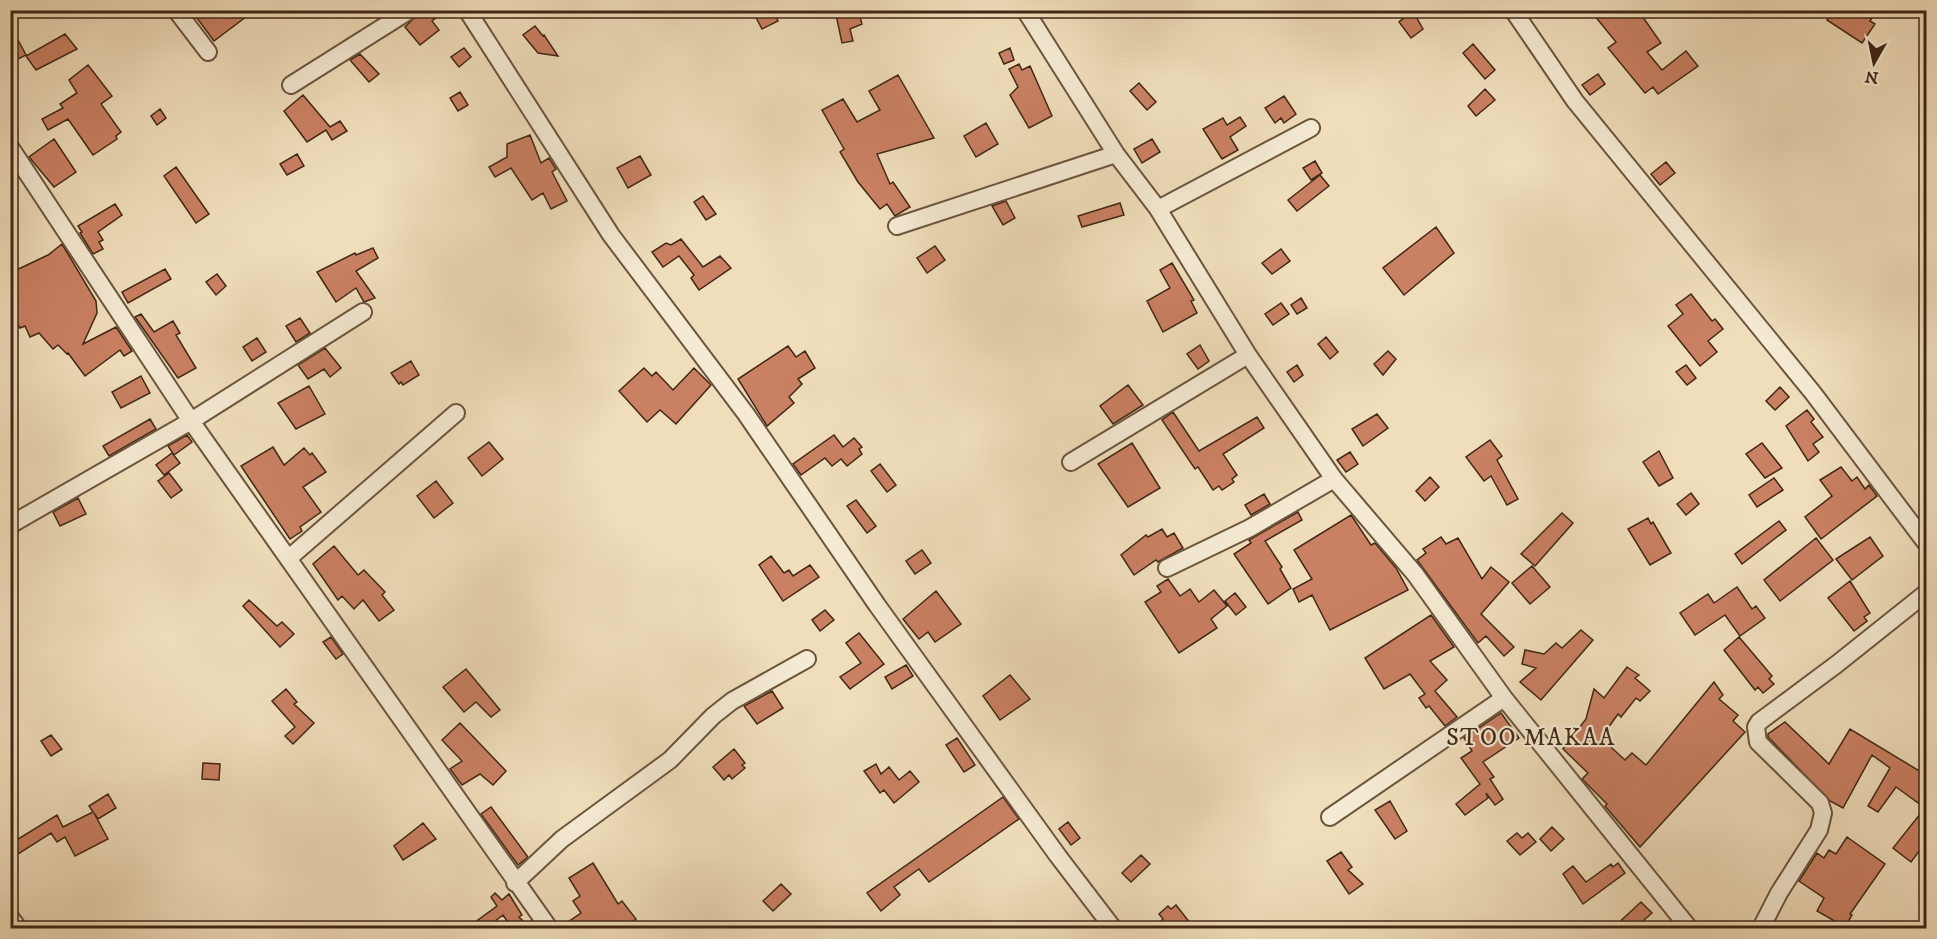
<svg xmlns="http://www.w3.org/2000/svg" width="1937" height="939" viewBox="0 0 1937 939" font-family="'IM FELL DW Pica',serif">
<rect width="100%" height="100%" fill="#f0debb"/>
<filter id="stains"><feTurbulence type="fractalNoise" baseFrequency=".00333" numOctaves="4"/><feColorMatrix values="0 0 0 0 .2 0 0 0 0 .09 0 0 0 0 .02 0 0 0 .5 -.17"/></filter>
<radialGradient id="worn" r=".72"><stop offset=".6" stop-color="#630" stop-opacity="0"/><stop offset="1" stop-color="#630" stop-opacity=".3"/></radialGradient>
<path fill="#ca8063" stroke="#402715" stroke-width="1.5" d="M191,10H255L214,41Z
M422,10H446L432,21L439,30L420,45L405,27Z
M752,10H772L778,21L762,29Z
M835,10H858L862,24L850,29L853,41L842,43Z
M1590,10H1638L1661,43L1647,52L1662,70L1686,51L1698,66L1658,94L1653,87L1645,93L1608,48L1616,42Z
M1834,10H1877L1870,21L1875,24L1862,43L1827,20Z
M1413,11L1423,29L1411,38L1399,22Z
M10,25L26,55L10,63Z
M535,26L543,36L544,35L558,56L538,53L523,35Z
M65,34L77,49L36,70L26,56Z
M1473,44L1495,70L1485,79L1463,53Z
M464,48L471,57L459,67L451,57Z
M1010,48L1014,60L1004,64L999,53Z
M360,54L379,74L369,82L350,60Z
M1019,64L1022,70L1030,66L1052,116L1029,128L1010,95L1018,87L1009,69Z
M88,65L112,96L101,104L121,132L116,136L117,139L93,155L68,119L48,130L42,119L63,108L60,104L77,93L69,80Z
M1598,74L1605,84L1590,95L1582,85Z
M898,75L934,138L877,154L890,184L893,182L910,207L895,216L887,204L880,209L858,182L840,152L844,149L822,110L843,99L857,122L880,110L869,91Z
M1139,83L1156,102L1147,110L1130,91Z
M1485,89L1495,100L1476,116L1468,106Z
M460,92L468,105L458,111L450,98Z
M303,95L330,127L340,121L347,131L332,140L326,130L307,142L284,111Z
M1284,96L1296,114L1284,123L1281,118L1275,123L1265,108Z
M160,109L166,118L157,125L151,116Z
M1240,117L1246,126L1230,137L1238,150L1222,159L1203,129L1223,118L1227,125Z
M986,123L998,144L976,157L964,136Z
M530,135L541,163L549,158L556,169L552,172L567,201L551,209L543,193L532,200L511,168L495,177L489,167L507,157V144Z
M54,139L76,172L54,187L29,157Z
M1152,139L1160,152L1142,163L1134,149Z
M297,154L304,166L287,175L280,164Z
M640,156L651,175L628,188L617,168Z
M1315,161L1322,173L1311,180L1303,168Z
M1666,162L1675,173L1660,185L1651,174Z
M176,167L209,214L196,223L164,176Z
M1320,175L1329,186L1297,211L1288,200Z
M703,196L716,214L706,220L694,202Z
M1006,201L1015,218L1003,225L992,206Z
M1120,203L1124,215L1082,227L1078,216Z
M115,204L122,215L98,232L103,240L99,242L103,249L93,254L80,233L82,232L78,226Z
M1436,227L1454,253L1404,295L1383,268Z
M681,239L703,267L720,256L731,268L699,290L691,278L694,275L679,256L663,267L652,252L666,243L671,245Z
M62,244L96,301L97,313L83,344L116,327L132,351L124,356L120,350L85,376L68,353L67,354L58,345L53,349L39,333L30,337L25,326L20,328L10,312V273L48,255Z
M935,246L945,260L927,273L917,258Z
M373,248L378,258L356,271L375,298L364,302L356,288L336,302L317,272L355,253L356,255Z
M1281,249L1290,261L1272,274L1262,263Z
M1172,263L1194,300L1191,301L1197,313L1163,332L1147,301L1170,288L1160,270Z
M165,269L171,279L128,303L122,292Z
M217,274L226,286L216,295L206,282Z
M1691,294L1712,321L1715,319L1723,329L1708,341L1717,352L1700,366L1668,326L1683,314L1676,305Z
M1301,298L1307,308L1297,314L1291,305Z
M1281,303L1289,314L1273,325L1265,314Z
M141,314L154,332L173,321L180,333L176,335L196,368L178,378L135,317Z
M300,318L310,333L296,342L286,326Z
M1326,337L1338,352L1330,359L1318,344Z
M257,338L266,352L252,361L243,347Z
M1200,345L1209,361L1198,369L1187,354Z
M788,346L796,357L805,351L815,368L798,379L802,384L789,397L794,403L767,426L738,379Z
M325,348L341,368L330,377L324,369L308,379L298,365Z
M1388,351L1396,359L1383,375L1374,364Z
M411,361L419,375L403,385L401,382L399,384L391,373Z
M1297,365L1303,375L1294,382L1287,372Z
M1686,365L1696,378L1687,385L1676,372Z
M644,368L652,376L656,372L673,390L694,368L711,385L676,424L660,410L647,422L619,391Z
M141,376L150,393L121,408L112,392Z
M1128,385L1143,405L1113,424L1100,406Z
M309,386L325,414L296,429L278,403Z
M1780,387L1789,397L1775,410L1766,401Z
M1807,410L1814,419L1811,422L1823,437L1813,444L1819,452L1808,461L1786,426Z
M1173,412L1199,451L1257,417L1264,428L1223,454L1237,475L1232,479L1234,482L1222,490L1219,486L1213,490L1198,467L1195,469L1162,420Z
M1377,414L1388,428L1363,446L1352,429Z
M150,419L156,429L109,456L103,446Z
M187,435L192,442L174,455L168,446Z
M834,435L843,447L854,438L862,447L859,449L862,454L847,466L841,459L832,466L825,458L801,475L793,464Z
M1490,440L1502,456L1497,460L1518,499L1507,505L1491,476L1484,481L1466,457Z
M489,442L503,459L482,476L468,458Z
M1132,443L1160,488L1128,507L1098,464Z
M1762,443L1782,468L1765,478L1746,454Z
M273,447L284,465L304,448L310,455L312,453L326,472L303,487L321,512L300,527L302,531L290,539L241,466Z
M1659,451L1673,478L1659,486L1643,462Z
M1350,452L1358,464L1346,472L1337,460Z
M172,453L180,463L164,475L156,465Z
M880,464L896,485L887,492L871,471Z
M1841,467L1852,481L1857,477L1865,489L1869,485L1877,496L1821,539L1805,517L1832,496L1820,480Z
M169,473L182,490L171,498L158,481Z
M1430,477L1439,487L1425,501L1416,491Z
M1774,478L1783,490L1757,507L1749,495Z
M436,481L453,503L434,518L417,496Z
M1691,493L1699,504L1686,515L1677,504Z
M1264,494L1270,504L1251,515L1245,505Z
M78,498L86,514L60,526L53,512Z
M856,500L876,526L867,533L847,506Z
M1298,512L1302,520L1265,541L1282,567L1280,569L1291,588L1268,604L1234,554L1251,543L1249,540Z
M1562,513L1573,523L1535,566L1521,554Z
M1351,515L1371,545L1375,543L1396,568L1408,590L1330,630L1312,595L1299,602L1293,589L1312,579L1294,550Z
M1648,518L1651,524L1653,522L1671,553L1650,565L1628,529Z
M1779,521L1786,530L1742,564L1735,554Z
M1162,529L1167,537L1174,533L1183,548L1158,562L1156,560L1134,575L1121,555L1146,535L1148,537Z
M1441,537L1446,544L1458,538L1482,579L1491,567L1509,582L1481,614L1514,647L1504,656L1486,636L1478,643L1417,560L1426,553L1423,549Z
M1870,537L1883,556L1852,580L1836,559Z
M1816,538L1833,560L1780,601L1764,580Z
M334,546L358,575L364,570L385,592L382,595L394,610L379,621L363,600L354,609L342,596L338,600L313,564Z
M922,550L931,563L915,574L906,561Z
M771,556L784,573L789,570L793,576L810,565L819,577L783,601L759,565Z
M1532,566L1550,587L1530,604L1512,583Z
M1168,579L1180,596L1190,589L1199,602L1214,590L1227,606L1211,619L1217,628L1179,653L1145,602L1161,592L1157,586Z
M1850,581L1870,613L1864,617L1867,621L1854,631L1828,598Z
M1737,587L1752,609L1756,606L1765,618L1740,636L1725,615L1695,635L1680,613L1708,594L1714,603Z
M936,591L961,624L935,642L928,632L919,639L903,619Z
M1235,593L1246,607L1236,615L1225,601Z
M249,600L277,626L282,622L294,634L280,647L243,606Z
M825,610L834,620L820,631L812,620Z
M1431,615L1454,647L1430,661L1447,680L1435,691L1457,717L1445,726L1429,706L1426,708L1419,698L1425,694L1410,674L1384,689L1365,658Z
M1581,630L1593,640L1541,700L1520,682L1536,668L1522,664L1525,650L1544,654L1556,643L1562,648Z
M859,633L884,664L850,689L840,677L861,663L846,643Z
M331,637L343,654L336,659L323,642Z
M1739,637L1772,676L1769,679L1774,684L1763,693L1758,687L1755,690L1724,650Z
M906,665L913,676L892,689L885,677Z
M1627,667L1639,675L1635,678L1650,691L1640,701L1636,698L1621,717L1618,714L1601,738L1625,760L1632,753L1646,765L1714,682L1723,695L1719,699L1738,715L1733,721L1745,732L1640,847L1605,806L1607,804L1582,779L1588,773L1563,749L1586,719L1594,689L1604,698Z
M466,669L500,710L491,717L476,702L464,712L443,687Z
M1010,675L1030,699L1000,720L983,696Z
M286,689L297,702L294,704L314,723L293,744L285,736L295,727L272,701Z
M772,691L783,708L757,724L744,706Z
M1501,713L1519,738L1483,762L1494,777L1490,779L1503,799L1495,805L1486,793L1488,798L1465,815L1456,804L1480,784L1461,758L1472,751L1464,738Z
M1785,722L1829,764L1850,729L1926,775V842L1911,862L1893,848L1925,808L1896,787L1878,812L1868,806L1890,768L1872,755L1843,808L1830,801L1768,737V734Z
M460,723L506,771L493,785L480,774L462,785L450,769L462,761L442,740Z
M51,735L62,749L51,756L41,741Z
M957,738L975,765L964,772L946,745Z
M734,749L745,763L742,765L745,768L732,779L729,775L724,780L713,767Z
M203,763L220,764L219,780L202,779Z
M876,764L881,774L889,767L899,780L910,771L919,782L894,803L884,790L880,793L864,771Z
M108,794L116,808L98,819L94,813L108,839L75,856L65,837L57,842L51,833L15,856L10,844L57,815L63,827L93,812L89,806Z
M1003,797L1019,819L929,882L919,869L894,887L900,895L881,911L867,893Z
M1390,801L1407,831L1395,839L1375,810Z
M491,807L528,857L518,865L481,814Z
M1068,822L1080,838L1071,845L1059,829Z
M423,823L436,839L403,860L394,846Z
M1552,827L1564,839L1551,851L1540,839Z
M1517,833L1522,838L1528,833L1536,842L1520,855L1507,841Z
M1847,837L1885,864L1850,914L1852,915L1845,927L1817,911L1824,898L1799,881L1817,853L1824,858L1829,850L1836,854Z
M1341,852L1352,867L1348,870L1363,884L1349,894L1327,861Z
M1141,855L1150,864L1131,882L1122,873Z
M593,863L618,904L622,901L636,919L623,928H559L581,913L573,901L580,896L569,878Z
M1618,863L1625,873L1583,904L1563,874L1573,866L1586,882L1611,864L1613,867Z
M781,884L791,894L773,911L763,901Z
M495,893L502,900L509,894L522,915L519,917L530,928H512L503,915L486,928H467L497,906L491,897Z
M1641,902L1652,913L1635,928H1613Z
M1176,905L1194,928H1153L1163,919L1159,914L1168,906L1171,909Z"/>
<g fill="none" stroke-linecap="round" stroke-linejoin="round">
<defs>
<path id="minor" d="M176,10L208,52
M467,10L611,235L746,414L877,605L1058,856L1113,928
M1025,10L1116,154L1158,209L1248,355L1334,479L1415,574L1504,698L1689,928
M1513,10L1575,101L1813,393L1926,543
M291,85L410,10
M10,147L191,421L549,928
M1158,209L1311,128
M897,226L1116,154
M1071,462L1248,355
M10,525L191,421L363,312
M289,558L456,413
M1167,568L1250,528L1334,479
M1330,817L1504,698
M515,883L562,839L670,760L713,716L732,701L807,659
M10,917L18,928
M1761,928L1779,893L1819,830L1823,813L1820,803L1758,742L1756,727L1759,722L1837,664L1926,593"/>
</defs>
<use href="#minor" stroke="#6c553e" stroke-width="20"/>
<use href="#minor" stroke="#f5ead3" stroke-width="16"/>
</g>
<g text-anchor="middle" stroke-width="4.5" stroke-linejoin="round" paint-order="stroke">
<g font-size="24" letter-spacing="1.5" fill="#402715" stroke="#f5ead3">
<text x="1531" y="745">STOO MAKAA</text>
</g>
</g>
<rect width="1937" height="939" fill="none" stroke="#f0debb" stroke-width="36"/>
<rect x="12" y="12" width="1913" height="915" fill="none" stroke="#402715" stroke-width="3"/>
<rect x="18" y="18" width="1901" height="903" fill="none" stroke="#402715" stroke-width="1.5"/>
<g transform="translate(1874 63) rotate(189)" stroke="#f5ead3" stroke-width="4.5" paint-order="stroke">
<path d="M0-4.5L10 22L0 15L-10 22Z" fill="#402715"/>
<text y="-9" font-size="16" font-weight="bold" text-anchor="middle" fill="#402715">N</text>
</g>
<rect width="100%" height="100%" filter="url(#stains)"/>
<rect width="100%" height="100%" fill="url(#worn)"/>
</svg>
